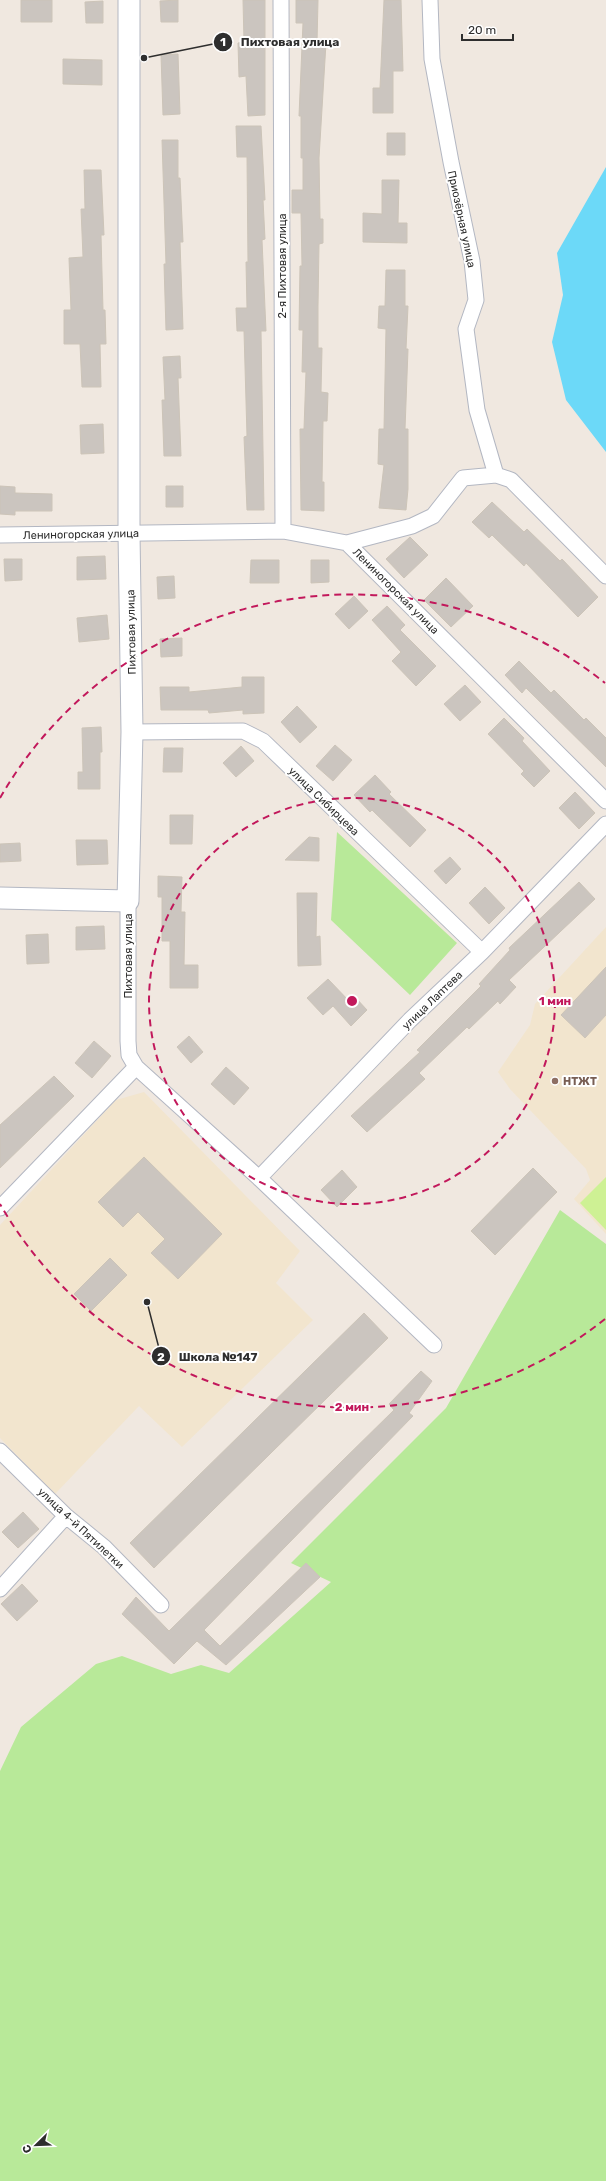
<svg xmlns="http://www.w3.org/2000/svg" width="606" height="2181" viewBox="0 0 606 2181" font-family="Rubik,sans-serif">
<rect width="100%" height="100%" fill="#f0e8e0"/>
<path fill="#f2e5ce" d="M606,927V1234L574,1199L590,1180L586,1169L510,1089L498,1072L530,1025L535,1004Z
M144,1092L300,1251L276,1283L313,1320L182,1447L139,1406L55,1494L0,1438V1225L116,1100Z"/>
<path fill="#b8e999" d="M337,832L457,943L410,995L331,920Z
M560,1210L606,1244V2181H0V1771L21,1727L96,1664L122,1656L171,1674L201,1665L229,1673L331,1582L291,1563L446,1408Z"/>
<path fill="#cef194" d="M606,1177V1230L580,1203Z"/>
<path fill="#6cd9f8" d="M606,167V452L566,400L552,342L563,295L557,253Z"/>
<path fill="#cbc5bf" stroke="#ccc4b8" d="M21,0H52V22H21Z
M178,0V22H161L160,1Z
M243,0H265V115L248,116L246,76L239,77L238,43L244,42Z
M296,0H318L317,43H326L319,158L320,219H323V243L319,244L318,306V348H322L321,392L328,393L327,421H323L322,482H324V511L301,510L300,429H304L306,372H302L303,330H299L300,266H302L301,213H292V190H303V158H301V116H299L303,23H296Z
M384,0H401L403,71H393V113H373V88H380Z
M103,1V23H86L85,2Z
M178,54L180,114L163,115L161,55Z
M63,59L102,60V85L63,84Z
M236,126H261L265,200H263L265,239L262,240L266,331H261L264,510H247L244,437L247,436L244,331H237L236,308H247L246,262H248L247,157H237Z
M387,133H405V155H387Z
M162,140H178V178H180L183,242H180L183,329L166,330L164,264H166Z
M84,170H101L104,235H101L103,310H105L106,344H100L101,387H82L80,344H64V310H71L69,258L83,257L81,209H85Z
M382,180H399L398,223H407V243L363,242V213L382,214Z
M386,270H405V306H408L406,349H408L405,429H408V489L406,510L379,508L384,465L378,464L379,429H384L386,329L378,328L379,306H385Z
M180,356L181,378H178L181,456H164L162,400H165L163,357Z
M103,424L104,453L81,454L80,425Z
M0,486L15,487V493L52,494V511H15V515L0,514Z
M166,486H183V507H166Z
M492,502L524,532L527,529L560,561L562,559L598,597L578,617L526,563L524,566L492,535L489,538L472,522Z
M410,537L428,555L404,578L386,559Z
M105,556L106,579L77,580V557Z
M4,559H22V580L5,581Z
M251,560H279V583H250Z
M311,560H329V582L311,583Z
M174,576L175,598L158,599L157,577Z
M446,578L473,606L451,627L424,600Z
M354,596L368,611L349,629L335,614Z
M387,606L405,625L400,630L436,666L416,686L392,661L401,652L372,620Z
M107,615L109,639L79,642L77,618Z
M182,638V656L161,657L160,639Z
M519,661L551,693L554,690L584,720L586,718L606,738V767L526,688L522,693L505,675Z
M242,677H264V713L243,714V710L209,713L208,710H161L160,687H189V692L242,687Z
M465,685L481,702L460,721L444,704Z
M297,706L317,727L300,743L281,722Z
M504,718L524,738L522,741L550,771L534,787L521,774L524,771L488,734Z
M101,727L102,752H100V789H78V772H83L82,728Z
M335,745L352,760L333,781L316,766Z
M241,746L254,761L236,777L223,763Z
M164,748H183L182,772H163Z
M375,775L391,792L389,794L426,830L410,847L372,810L370,812L354,795Z
M575,792L595,813L579,829L559,808Z
M170,815H193L192,844H170Z
M309,837L319,838V861L285,860Z
M76,840H107L108,864L77,865Z
M20,843L21,861L0,862V844Z
M450,857L461,869L446,884L434,871Z
M158,876L182,877L181,912H185L184,965H198V988H170V941H162V897H158Z
M579,882L595,899L509,980L516,987L500,1004L498,1001L469,1029L467,1027L419,1073L425,1079L367,1132L351,1116L420,1052L417,1050L481,986L479,984L510,950L509,948Z
M485,887L505,908L489,924L469,903Z
M297,893H317L316,937L320,936L321,965L298,966Z
M104,926L105,949L76,950V927Z
M48,934L49,963L27,964L26,935Z
M606,967V1015L585,1038L561,1015Z
M328,979L350,1002L355,997L367,1010L351,1026L333,1006L323,1015L307,998Z
M189,1036L203,1052L191,1063L177,1047Z
M94,1041L111,1056L92,1078L75,1063Z
M226,1067L249,1088L234,1105L211,1084Z
M54,1076L74,1096L0,1168V1125Z
M144,1157L222,1234L178,1279L151,1253L165,1239L138,1212L123,1227L98,1202Z
M533,1168L557,1192L495,1255L471,1231Z
M342,1170L357,1187L337,1207L321,1190Z
M110,1258L127,1275L91,1311L74,1294Z
M364,1313L388,1338L154,1568L130,1543Z
M421,1371L432,1381L409,1413L413,1416L204,1630L220,1646L306,1563L320,1577L226,1665L197,1641L174,1664L122,1614L136,1597L169,1631L394,1410L389,1404Z
M23,1512L39,1529L18,1548L2,1532Z
M22,1584L38,1601L17,1621L1,1604Z"/>
<g fill="none" stroke-linecap="round" stroke-linejoin="round">
<defs>
<path id="street" d="M281,0L283,531
M430,0L432,59L451,162L472,261L476,300L466,329L477,410L496,475L511,480L606,576
M0,535L283,531L347,543L606,801
M347,543L412,526L433,516L463,478L496,475
M132,732L243,731L263,741L482,952
M136,1067L259,1178L434,1345
M259,1178L410,1020L482,952L606,824
M0,1208L136,1067L129,1055L128,1041V901
M0,1451L66,1516L104,1547L161,1605
M0,1589L66,1516"/>
<path id="secondary" d="M0,898L128,901L132,732L129,533V0"/>
</defs>
<use href="#street" stroke="#b3b7c2" stroke-width="17"/>
<use href="#secondary" stroke="#b3b7c2" stroke-width="23"/>
<use href="#street" stroke="#fff" stroke-width="15"/>
<use href="#secondary" stroke="#fff" stroke-width="21"/>
</g>
<g fill="none" stroke="#c2185b" stroke-width="2" stroke-dasharray="7 5">
<circle cx="352" cy="1001" r="203"/>
<path d="M605 1319A406 406 0 0 1 0 1204M0 798A406 406 0 0 1 605 683"/>
</g>
<circle fill="#8d6e63" stroke="#fff" stroke-width="1.5" cx="555" cy="1081" r="4"/>
<g text-anchor="middle" stroke-width="4" stroke-linejoin="round" paint-order="stroke">
<g font-size="11" fill="#2e2e2e" stroke="#fff">
<text transform="translate(462 219) rotate(78)" y="4">Приозёрная улица</text>
<text transform="translate(282 266) rotate(-90)" y="4">2-я Пихтовая улица</text>
<text transform="translate(81 534) rotate(-1)" y="4">Лениногорская улица</text>
<text transform="translate(396 591) rotate(45)" y="4">Лениногорская улица</text>
<text transform="translate(131 632) rotate(-91)" y="4">Пихтовая улица</text>
<text transform="translate(324 801) rotate(44)" y="4">улица Сибирцева</text>
<text transform="translate(128 956) rotate(-90)" y="4">Пихтовая улица</text>
<text transform="translate(432 1000) rotate(-44)" y="4">улица Лаптева</text>
<text transform="translate(81 1528) rotate(43)" y="4">улица 4-й Пятилетки</text>
</g>
<g font-size="11" font-weight="bold" fill="#785e54" stroke="#fff" text-anchor="start">
<text x="563" y="1085">НТЖТ</text>
</g>
</g>
<circle cx="352" cy="1001" r="6" fill="#c2185b" stroke="#fff" stroke-width="2"/>
<g font-size="12" text-anchor="middle" font-weight="bold" fill="#c2185b" stroke="#fff" stroke-width="4" stroke-linejoin="round" paint-order="stroke">
<text x="555" y="1005">1 мин</text>
<text x="352" y="1411">2 мин</text>
</g>
<path fill="none" stroke="#2e2e2e" stroke-width="1.5" d="M144 58L223 42M147 1302L161 1356"/>
<g fill="#2e2e2e" stroke="#fff" stroke-width="1.5">
<circle cx="144" cy="58" r="4"/>
<circle cx="147" cy="1302" r="4"/>
<circle cx="223" cy="42" r="10"/>
<circle cx="161" cy="1356" r="10"/>
</g>
<g font-size="12" text-anchor="middle" font-weight="bold" fill="#fff">
<text x="223" y="46">1</text>
<text x="161" y="1361">2</text>
</g>
<g font-size="12" text-anchor="middle" font-weight="bold" fill="#2e2e2e" stroke="#fff" stroke-width="4" stroke-linejoin="round" paint-order="stroke">
<text x="290" y="46">Пихтовая улица</text>
<text x="218" y="1361">Школа №147</text>
</g>
<g transform="translate(36 2145) rotate(247)" stroke="#ffffff" stroke-width="3" paint-order="stroke">
<path d="M0-3L7 15L0 10L-7 15Z" fill="#2e2e2e"/>
<text y="-6" font-size="11" font-weight="bold" text-anchor="middle" fill="#2e2e2e">С</text>
</g>
<path d="M462 34v6h51v-6" fill="none" stroke="#2e2e2e" stroke-width="2"/>
<text x="468" y="34" font-size="12" fill="#2e2e2e" stroke="#ffffff" stroke-width="3" paint-order="stroke">20 m</text>
</svg>
